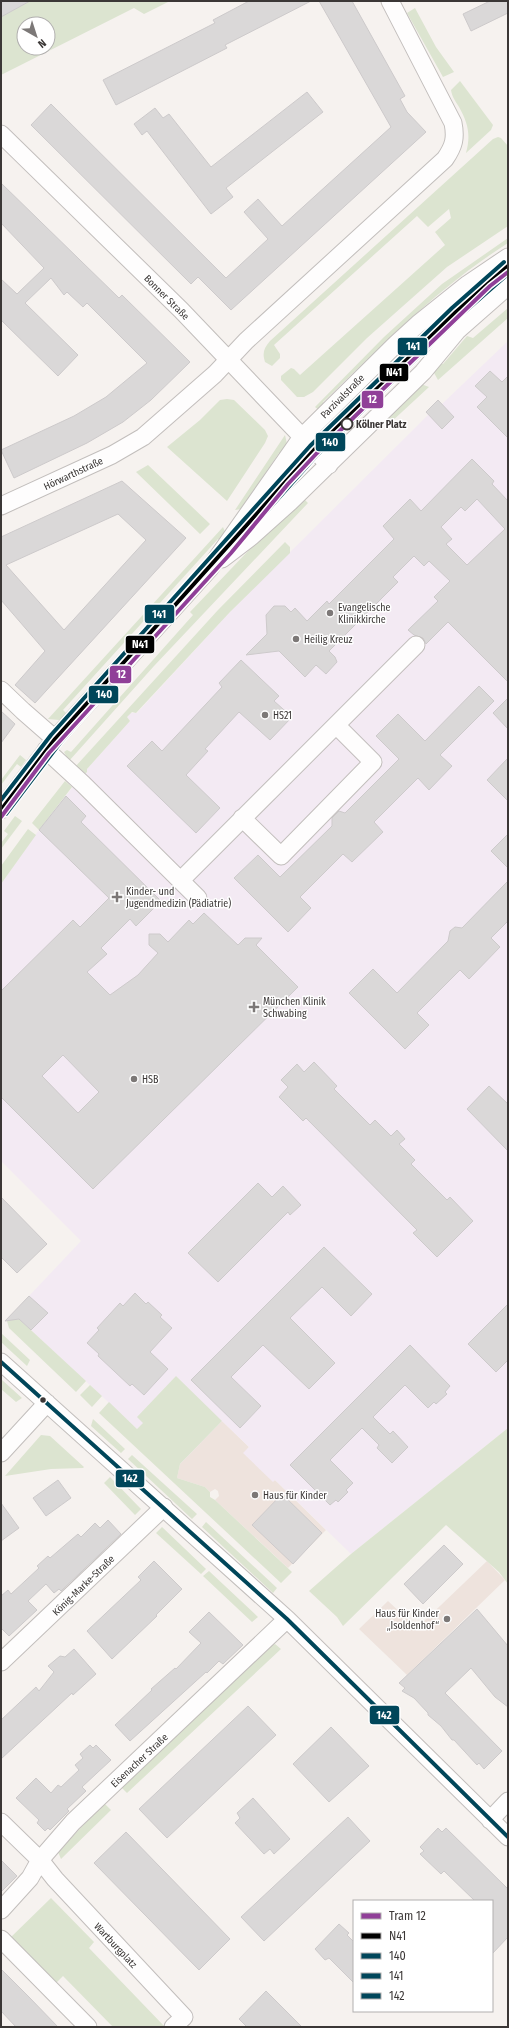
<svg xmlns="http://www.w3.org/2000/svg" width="509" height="2028" viewBox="0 0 509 2028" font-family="'Fira Sans Condensed',sans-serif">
<rect width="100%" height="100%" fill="#f6f2ef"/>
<path fill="#eee3dd" d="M222,1421L249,1447L244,1453L273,1481L275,1480L326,1530L288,1568L215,1500L219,1496L218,1491L215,1489L210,1492L205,1487L177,1478L180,1464Z
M487,1561L505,1580L407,1675L359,1629L388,1601L417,1628Z"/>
<path fill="#f3eaf3" d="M508,341V1428L351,1554L275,1480L273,1482L243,1453L249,1447L222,1421L180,1464L140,1426L137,1429L31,1330L13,1317L12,1314L81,1241L1,1161V884L39,830L72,788L87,772V769L130,721L127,717L130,713H137L230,612L428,415L426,412L438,400L442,404Z"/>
<path fill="#dce4d0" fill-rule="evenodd" d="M30,1H170L144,14L134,8L1,75V17ZM24,24H48V48H24Z
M415,8L436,47L454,72L443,77L407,13Z
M460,81L493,125L491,130L466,153C471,135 468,123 459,107C456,102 452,97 451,90Z
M498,137L501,138L508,146V226L447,267L367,338L313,392L304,397H297L281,380V376L291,368L294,369L300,375L445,245L435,232L451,218L449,209L428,227L417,216L274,345L280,354V358L272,366L265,362C262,353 264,348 270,341L493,139Z
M508,238V243C437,288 383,345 323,402L326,407L321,412L315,407L384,337L442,284Z
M508,308V318L438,380L433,371L438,362L443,364L467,336L473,338Z
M421,384L429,387L389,424L385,420Z
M227,399L234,400L265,430L268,436L265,443L227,501L167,447L200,420L220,400Z
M285,435L287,444L283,455L279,453L247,500V508L235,510Z
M148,465L210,524L200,534L136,472Z
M305,500L308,503L154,666L69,761L64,752L67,750L71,752L193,615L190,612L249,550Z
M223,527L225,532L223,543L218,539L63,710L67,714L59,720L48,719Z
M285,542L290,547V553L230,612L136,713L132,712L127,717L130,721L87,769V772L83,776L75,767L218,610Z
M20,755L26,760L21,767L17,764L1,785V780Z
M65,781L72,787L39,830L32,823Z
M15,816L22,821L1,849V843L8,834L4,831Z
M28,829L36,835L1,884V866Z
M13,1317L15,1320L19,1319L86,1381L76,1392L9,1328L7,1321Z
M1,1333L30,1360L27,1366L1,1342Z
M176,1376L222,1421L180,1464L177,1478L205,1487L210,1492V1497L215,1500L292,1572L281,1583L99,1413L109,1402L137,1429L143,1423L137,1417Z
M1,1379L22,1398L16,1402L1,1389Z
M90,1385L102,1396L92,1407L80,1395Z
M93,1419L125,1449L121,1453L91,1426Z
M508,1428V1584L499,1572L446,1525L343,1626L337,1617L309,1591L351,1554Z
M41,1435L50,1436L84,1467L83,1468L51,1469L5,1476Z
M132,1455L197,1514L192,1519L128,1459Z
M110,1477L141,1509L135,1515L104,1483Z
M206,1522L277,1588L273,1593L202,1527Z
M162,1527L206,1569L201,1574L156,1533Z
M209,1571L258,1617L252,1622L203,1576Z
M275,1644L281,1649L127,1793L120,1786L271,1646Z
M104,1803L111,1810L61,1859L58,1852Z
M51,1898L94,1942L89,1948L165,2027H113L63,1976L54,1985L9,1939Z"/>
<path fill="#dad8d8" stroke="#cdcacb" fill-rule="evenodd" d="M1,1H30L1,17Z
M249,1H311L225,45L227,48L116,105L103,80L215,23L213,20Z
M319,1H352L405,96L400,99L407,112L426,132L231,310L198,277L191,284L31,125L51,104L226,278L268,239L244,212L258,199L282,226L391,127Z
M490,1H508V13L471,31L463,14Z
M307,92L323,112L226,188L233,197L211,214L147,131L142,135L134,124L155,108L163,118L169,114L211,167Z
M1,183L119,298L122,295L190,362L151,400L123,422L87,443L14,478L1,450L74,416L106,397L147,363L87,303L83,307L67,292L64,295L51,278L25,303L78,355L58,376L1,320V279L17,294L44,268L1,223Z
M490,371L502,382L508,376V438L477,407L487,397L475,386Z
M438,400L454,417L442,429L426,412Z
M472,459L494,481L492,484L508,501V682L448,622L426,644L423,638L414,635L408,630L438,601L434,597L450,581L429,561L424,566L414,556L393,577L398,582L329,651L335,657L337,662L326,674L316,665L305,677L279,651L246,655L267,634L266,615L274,606H285L291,612L295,608L307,621L327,601L329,604L394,539L383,526L410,499L421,511ZM477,499L505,529L467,565L446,544L452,539L441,527L461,507L465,511Z
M122,481L186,538L35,703L15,685L45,651L1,600V537ZM118,514L146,540L64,630L6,565Z
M241,660L279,696L274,701L292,717L270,740L239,712L205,749L208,751L186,775L220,808L196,833L127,766L152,741L162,751L222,687L219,683Z
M479,686L494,701L440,755L452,766L429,790L418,778L374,822L383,832L352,862L343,854L300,897L311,908L288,932L234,878L258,855L280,877L332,826V818L339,811L345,813L399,759L376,736L398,714L425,741Z
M508,698V729L493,713Z
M1,711L15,724L1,743Z
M508,758V801L487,780Z
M66,796L86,816L81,822L161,901L136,926L130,919L101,948L107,954L87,972L110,995L138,975L158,953L149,945V934H160L168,942L189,920L193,924L204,913L238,945L245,938H262L256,945L298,987L93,1189L1,1097V991L73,920L80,927L109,898L39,830ZM63,1055L99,1092L78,1113L42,1076Z
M508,834V868L491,851Z
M508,881V921L491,938L500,947L469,979L460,970L417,1013L429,1025L405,1049L349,993L373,969L397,993L448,941L450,931L455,927L462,928Z
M314,1062L337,1086L334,1089L370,1125L375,1120L391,1136L397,1130L405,1139L399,1144L415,1160L411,1164L447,1200L450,1197L473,1221L437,1257L413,1233L417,1230L306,1118L303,1121L279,1097L288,1087L281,1080L297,1064L304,1072Z
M489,1086L508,1104V1151L467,1109Z
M258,1183L272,1197L283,1186L301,1205L290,1215L288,1212L218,1282L188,1253Z
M1,1197L47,1244L17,1273L1,1257Z
M324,1247L372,1294L351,1316L322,1287L290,1318L335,1363L309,1389L263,1345L231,1377L261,1406L240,1428L191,1380Z
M135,1293L146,1304L148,1302L162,1315L160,1317L172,1328L150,1352L168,1369L144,1395L132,1384L130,1386L98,1356L99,1354L87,1343L99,1330L97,1328L120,1303L123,1306Z
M29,1296L48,1313L31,1330L19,1319L5,1321Z
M508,1304V1360L496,1372L468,1344Z
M410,1345L450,1386L445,1392L447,1394L436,1404L434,1402L428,1408L405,1385L373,1417L390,1434L393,1431L408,1447L392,1463L377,1448L379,1445L362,1428L330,1460L353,1483L346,1490L348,1492L338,1502L336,1500L330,1505L290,1465Z
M58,1480L71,1498L46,1516L33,1498Z
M282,1494L322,1533L293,1564L252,1525Z
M1,1503L19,1528L1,1541Z
M108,1520L121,1534L61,1591L59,1589L54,1593L46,1584L28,1601L37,1610L9,1636L1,1628V1596L8,1590L11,1594L39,1568L37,1566L48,1556L50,1558L78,1534L81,1537L95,1523L100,1528Z
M444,1545L463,1564L423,1604L404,1584Z
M154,1561L182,1589L156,1615L157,1616L112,1659L87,1631L141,1580L138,1577Z
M477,1609L508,1646V1707L495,1697L471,1668L445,1693L502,1751L484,1769L479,1763L477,1765L454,1740H452L441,1726L428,1715V1713L414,1698L402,1691L405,1688L399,1683Z
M209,1612L243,1645L223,1664L219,1661L207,1673L206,1672L130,1741L115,1725L152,1690L151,1689L175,1668L176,1669L201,1643L189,1632Z
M74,1649L96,1674L73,1695L72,1693L1,1759V1720L36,1687L39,1691L54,1672L48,1666L60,1656L65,1657Z
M248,1706L276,1735L167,1838L139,1809Z
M331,1727L369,1766L329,1802L293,1764Z
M90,1745L93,1748L96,1745L111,1760L82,1787L86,1791L67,1809L69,1811L50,1830L48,1828L45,1831L37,1823L39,1820L16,1798L36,1778L51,1793L58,1785L61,1787L79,1770L75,1765L83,1758L80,1754Z
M253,1798L290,1839L274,1854L270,1849L264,1854L235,1823L240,1818L237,1813Z
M348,1817L370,1841L264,1941L241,1917Z
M438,1828L442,1832L446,1828L508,1889V1937L492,1954V1901H475L444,1871L441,1874L420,1854L424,1851L420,1847Z
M126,1832L230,1939L199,1970L94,1863Z
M1,1860L17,1876L1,1892Z
M339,1924L349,1933L347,1935L354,1942V1983L329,1958L325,1960L315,1949Z
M1,1969L29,1997L58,2027H16L1,2011Z
M266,1991L302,2027H247L239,2019Z"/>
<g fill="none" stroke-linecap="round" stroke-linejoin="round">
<defs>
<path id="street" d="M1,134L181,310L329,465
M1,506L112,455L143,437L215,374L246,341L445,159C454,146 456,138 453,123L390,1
M222,559L252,536L290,502L423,372L457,331L508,286
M1,690L23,711L55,739
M46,750L83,784L198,898
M1,810L55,739L210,568L302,437L396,344L418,324L468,284L508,257
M242,818L281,856L373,762L336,725
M181,880L416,645
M1,1362L287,1619L508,1837
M1,1453L47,1403
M1,1662L164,1507
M490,1820L508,1801
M1,1822L40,1860L55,1879L184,2017L173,2027
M1,1910L30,1878L40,1860L73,1822L287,1619
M1,1939L88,2027"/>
</defs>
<use href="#street" stroke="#c2bebc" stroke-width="19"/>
<use href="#street" stroke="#fefdfd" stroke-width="17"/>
<defs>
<path id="bus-1" d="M1,810L55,739L314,450L456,312L508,266"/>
<path id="bus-2" d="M6,814L60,743L318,454L460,316L508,274"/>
<path id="bus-3" d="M1,800L51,735L310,446L452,308L504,262"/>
<path id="bus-4" d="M1,1362L287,1619L508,1837"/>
</defs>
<use href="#bus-1" stroke="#fff" stroke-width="7"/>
<use href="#bus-2" stroke="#fff" stroke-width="7"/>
<use href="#bus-3" stroke="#fff" stroke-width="7"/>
<use href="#bus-4" stroke="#fff" stroke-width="7"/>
<use href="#bus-1" stroke="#000" stroke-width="4"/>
<use href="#bus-2" stroke="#00465a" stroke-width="4"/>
<use href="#bus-3" stroke="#00465a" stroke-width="4"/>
<use href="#bus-4" stroke="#00465a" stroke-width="4"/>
<defs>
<path id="tram-1" d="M1,817L49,753L231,553L288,484L317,453L412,361L490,286L508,272"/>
</defs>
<use href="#tram-1" stroke="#fff" stroke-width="7"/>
<use href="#tram-1" stroke="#903f98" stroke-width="4"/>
</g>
<circle fill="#fff" stroke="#3b3736" stroke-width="2" cx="347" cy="424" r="5.5"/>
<g fill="#7c7877" stroke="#fff" stroke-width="1.5">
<circle cx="330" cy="613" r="4"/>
<circle cx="296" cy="639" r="4"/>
<circle cx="265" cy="715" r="4"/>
<path d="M115 891h4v4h4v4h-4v4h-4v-4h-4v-4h4z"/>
<path d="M252 1001h4v4h4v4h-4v4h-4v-4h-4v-4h4z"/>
<circle cx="134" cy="1079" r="4"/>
<circle cx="255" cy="1495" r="4"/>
<circle cx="447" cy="1619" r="4"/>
</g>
<circle fill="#3b3736" stroke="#fff" stroke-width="1.5" cx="43" cy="1400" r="3.5"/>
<g text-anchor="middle" stroke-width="3" stroke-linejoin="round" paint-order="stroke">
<g font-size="10" fill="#3b3736" stroke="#fff">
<text transform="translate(167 297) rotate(45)" y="4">Bonner Straße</text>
<text transform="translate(342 396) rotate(-45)" y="4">Parzivalstraße</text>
<text transform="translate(73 473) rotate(-25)" y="4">Hörwarthstraße</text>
<text transform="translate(83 1585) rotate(-44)" y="4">König-Marke-Straße</text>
<text transform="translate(139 1760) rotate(-43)" y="4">Eisenacher Straße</text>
<text transform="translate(116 1945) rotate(47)" y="4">Wartburgplatz</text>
</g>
<g font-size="10" font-weight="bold" fill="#3b3736" stroke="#fff" text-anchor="start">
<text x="356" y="428">Kölner Platz</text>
</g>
<g font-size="10" fill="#3b3736" stroke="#fff" text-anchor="start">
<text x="338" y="611">Evangelische<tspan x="338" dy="12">Klinikkirche</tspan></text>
<text x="304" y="643">Heilig Kreuz</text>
<text x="273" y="719">HS21</text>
<text x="126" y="895">Kinder- und<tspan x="126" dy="12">Jugendmedizin (Pädiatrie)</tspan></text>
<text x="263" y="1005">München Klinik<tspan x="263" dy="12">Schwabing</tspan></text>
<text x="142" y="1083">HSB</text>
<text x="263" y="1499">Haus für Kinder</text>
<text x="439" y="1617" text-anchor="end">Haus für Kinder<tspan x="439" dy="12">„Isoldenhof“</tspan></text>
</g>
</g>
<g stroke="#fff" stroke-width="1.5">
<rect x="397" y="337" width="31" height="19" rx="4" fill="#00465a"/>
<rect x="379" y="363" width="30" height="19" rx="4" fill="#000"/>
<rect x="361" y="390" width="23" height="19" rx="4" fill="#903f98"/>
<rect x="315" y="432" width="31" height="20" rx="4" fill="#00465a"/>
<rect x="144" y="604" width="31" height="20" rx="4" fill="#00465a"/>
<rect x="125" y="635" width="30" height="19" rx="4" fill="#000"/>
<rect x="109" y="665" width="23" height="19" rx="4" fill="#903f98"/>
<rect x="88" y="685" width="31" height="19" rx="4" fill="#00465a"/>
<rect x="115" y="1469" width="30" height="19" rx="4" fill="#00465a"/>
<rect x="369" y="1705" width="31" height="20" rx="4" fill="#00465a"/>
</g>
<g font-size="11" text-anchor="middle" font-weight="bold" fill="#fff">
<text x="413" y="350">141</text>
<text x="394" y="376">N41</text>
<text x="372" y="403">12</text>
<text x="330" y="446">140</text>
<text x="159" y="618">141</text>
<text x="140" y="648">N41</text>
<text x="121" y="678">12</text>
<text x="104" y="698">140</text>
<text x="130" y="1482">142</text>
<text x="384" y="1719">142</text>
</g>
<rect width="509" height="2028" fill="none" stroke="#3b3736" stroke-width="4"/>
<rect x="353" y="1900" width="140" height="112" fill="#ffffff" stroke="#b1afaf"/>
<rect x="361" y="1913" width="20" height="6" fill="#903f98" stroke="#b1afaf"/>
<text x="389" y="1920" font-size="12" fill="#3b3736">Tram 12</text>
<rect x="361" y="1933" width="20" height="6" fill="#000000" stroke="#b1afaf"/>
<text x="389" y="1940" font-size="12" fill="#3b3736">N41</text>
<rect x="361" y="1953" width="20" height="6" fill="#00465a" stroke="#b1afaf"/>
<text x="389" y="1960" font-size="12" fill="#3b3736">140</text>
<rect x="361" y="1973" width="20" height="6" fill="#00465a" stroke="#b1afaf"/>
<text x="389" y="1980" font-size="12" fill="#3b3736">141</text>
<rect x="361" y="1993" width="20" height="6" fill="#00465a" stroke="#b1afaf"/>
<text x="389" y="2000" font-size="12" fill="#3b3736">142</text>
<g transform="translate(36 36) rotate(141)"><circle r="19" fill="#ffffff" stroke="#b1afaf"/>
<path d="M0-3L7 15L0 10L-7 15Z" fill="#7c7877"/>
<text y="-6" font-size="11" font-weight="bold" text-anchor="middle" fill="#3b3736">N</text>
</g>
</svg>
